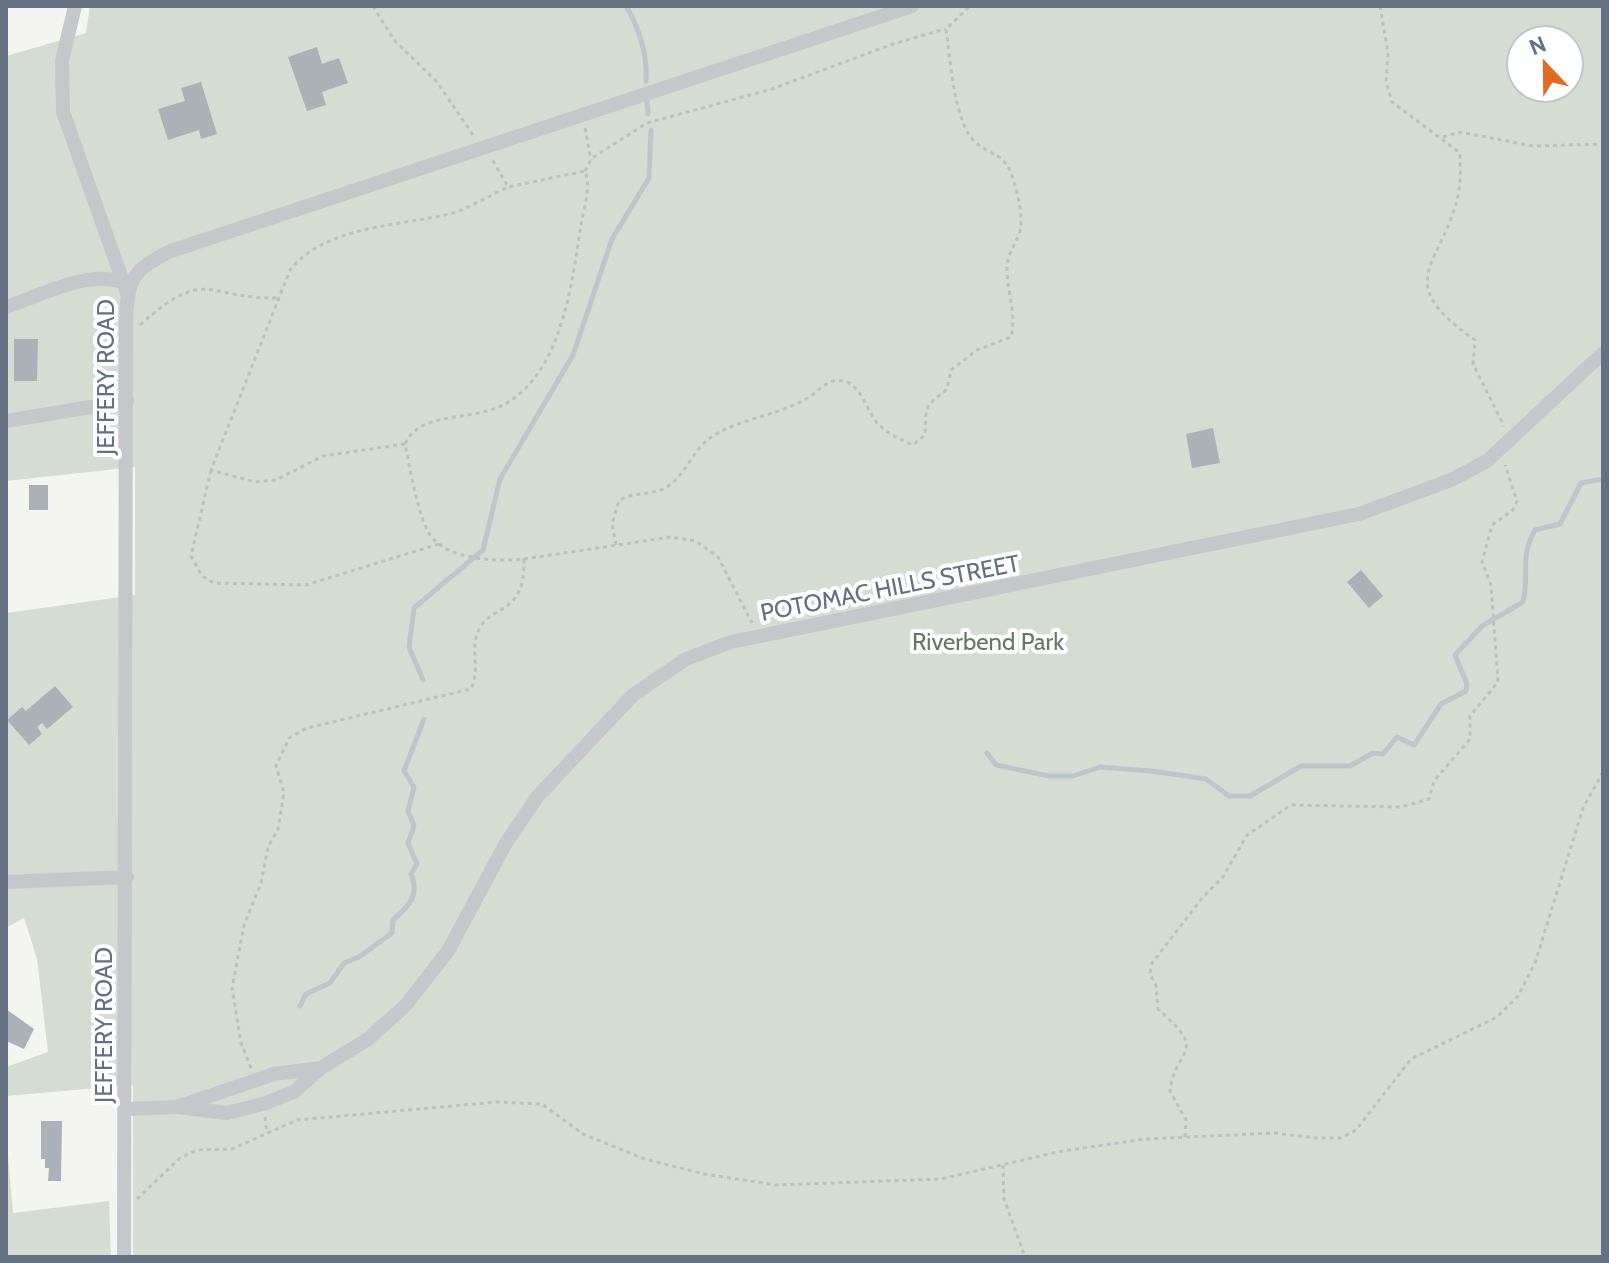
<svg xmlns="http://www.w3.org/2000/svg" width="1609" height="1263" viewBox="0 0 1609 1263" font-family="Cabin,sans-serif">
<rect width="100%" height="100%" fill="#f4f5f1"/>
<path fill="#d5dcd2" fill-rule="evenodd" d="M90,6H1603V1257H133V1085L6,1096V1067L48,1052L37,959L24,918L6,928V613L135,595V467L6,481V56L86,33ZM1521,40H1569V88H1521Z
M6,1132L13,1213L109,1201L111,1257H6Z"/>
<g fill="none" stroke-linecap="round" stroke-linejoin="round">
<path stroke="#bec6cd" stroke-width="5" d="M626,6C639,27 648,57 646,81
M647,102L648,114
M423,680L409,647L414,608L483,550L500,479L573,355L612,239L649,178L651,130
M987,753L996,765L1049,776H1073L1100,767L1151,771L1206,779L1229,796H1250L1301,766H1350L1373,753L1383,754L1397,737L1414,745L1441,704L1466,691L1467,684L1455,655L1482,626L1523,602C1530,573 1519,558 1535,530L1560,524L1581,483L1603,479
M300,1006L306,994L330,983L344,963L359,957L392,933L393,920C409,906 420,896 411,874L417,864L408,843L414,826L408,811L414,787L404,771L424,719"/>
</g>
<path fill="#abb1b7" d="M317,47L322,64L339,58L348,83L322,92L326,105L307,111L288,57Z
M201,82L217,134L201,139L199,130L168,140L158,109L185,101L181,88Z
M14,339H38L37,381H14Z
M1213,428L1220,463L1192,468L1186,434Z
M29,485H48V510H29Z
M1361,570L1383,596L1369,608L1347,582Z
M55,686L73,707L47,729L42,723L37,727L42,734L29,745L7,720L22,707L26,711Z
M6,1009L34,1029L24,1049L6,1041Z
M41,1121H62L61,1181H48L49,1168H45V1159H41Z"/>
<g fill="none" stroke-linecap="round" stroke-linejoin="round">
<path stroke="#bcbec0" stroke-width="3" stroke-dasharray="4 4" stroke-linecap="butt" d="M373,6L394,40L437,82L473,135
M1380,6L1388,53L1386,82L1392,102L1460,153C1460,166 1461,179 1459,191C1445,265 1387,279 1475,340L1473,364L1504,426
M585,128L591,160
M1443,137L1460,132L1533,146L1603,144
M585,171L592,158L647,123L772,89L893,44L945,29
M140,325C207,265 204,299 278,298
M405,444L323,456L276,480L255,482L211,470L290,270C324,227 395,226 445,215C467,210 488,196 508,187
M211,470L191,556L202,576L214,583L306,585L439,544
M616,545L612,524L619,501C633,491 650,496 665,488C684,478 692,451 710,438C737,419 776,416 806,399C818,393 827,377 843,381C861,384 867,411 877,423C888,434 899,439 913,445L925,435L926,412L929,404L947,389L951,370L977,350L1011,337C1017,314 1007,292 1007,269C1007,255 1014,247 1019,234C1024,220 1018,193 1013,179C1005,152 992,157 975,142C954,123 950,57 946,29L970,6
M524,559L671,537L696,541L718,557L752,623
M251,1068L241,1043L232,988L244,925L261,883L268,847L278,829L284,792L276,766L289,738L307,728L471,689C480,671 471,652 477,634C489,601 525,620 524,559C496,562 448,560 430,535C419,520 409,464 405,444C422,407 478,425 513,399C563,363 572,282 581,225C584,208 591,188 585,171L508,187L492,159
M265,1117L267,1133
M1185,1137L1186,1120L1170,1091C1176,1045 1210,1055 1158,1009L1156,985L1150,974L1152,963L1203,897L1223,877L1247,835L1291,805L1401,807L1429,799L1434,781L1470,739V716L1498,682L1491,585L1482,562L1492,525L1513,510L1517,501L1505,465
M1003,1165L1004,1199L1025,1257
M137,1199L180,1158L197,1150L232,1149L297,1120L497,1102L542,1104L583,1134L645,1159L704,1174L776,1185L941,1179L1062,1151L1145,1139L1275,1133L1315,1138H1341L1356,1130L1411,1059L1497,1017L1518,996L1535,963L1583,808L1603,772"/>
<path stroke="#c5c7cb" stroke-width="14" d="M75,6L62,61L63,112L127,293
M6,307C41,296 89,268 124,283
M6,421L127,401
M6,882L127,877
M177,1107L274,1074L321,1068
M126,1109L177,1107L227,1113L263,1104L294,1092L321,1068L368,1039L405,1006L448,951L506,843L538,796L633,695L686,659L731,642L1359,514L1451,480L1487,461L1603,353
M124,1257L126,321C127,280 133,269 171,251L912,6"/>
</g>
<g text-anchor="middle" stroke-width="8" stroke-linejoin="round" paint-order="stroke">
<g font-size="24" fill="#647182" stroke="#fff">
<text transform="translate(106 377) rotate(-90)" y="8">JEFFERY ROAD</text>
<text transform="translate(890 588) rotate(-11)" y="8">POTOMAC HILLS STREET</text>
<text transform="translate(104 1025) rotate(-90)" y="8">JEFFERY ROAD</text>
</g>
<g font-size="24" fill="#647963" stroke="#fff">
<text x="988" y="650">Riverbend Park</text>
</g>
</g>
<rect width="1609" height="1263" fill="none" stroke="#647182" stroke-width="16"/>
<g transform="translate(1545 64) rotate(338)"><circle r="38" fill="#ffffff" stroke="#c1c6cd" stroke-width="2"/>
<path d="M0-6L14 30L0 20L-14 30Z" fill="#e06b26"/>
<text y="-12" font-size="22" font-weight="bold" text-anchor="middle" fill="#647182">N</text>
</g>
</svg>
